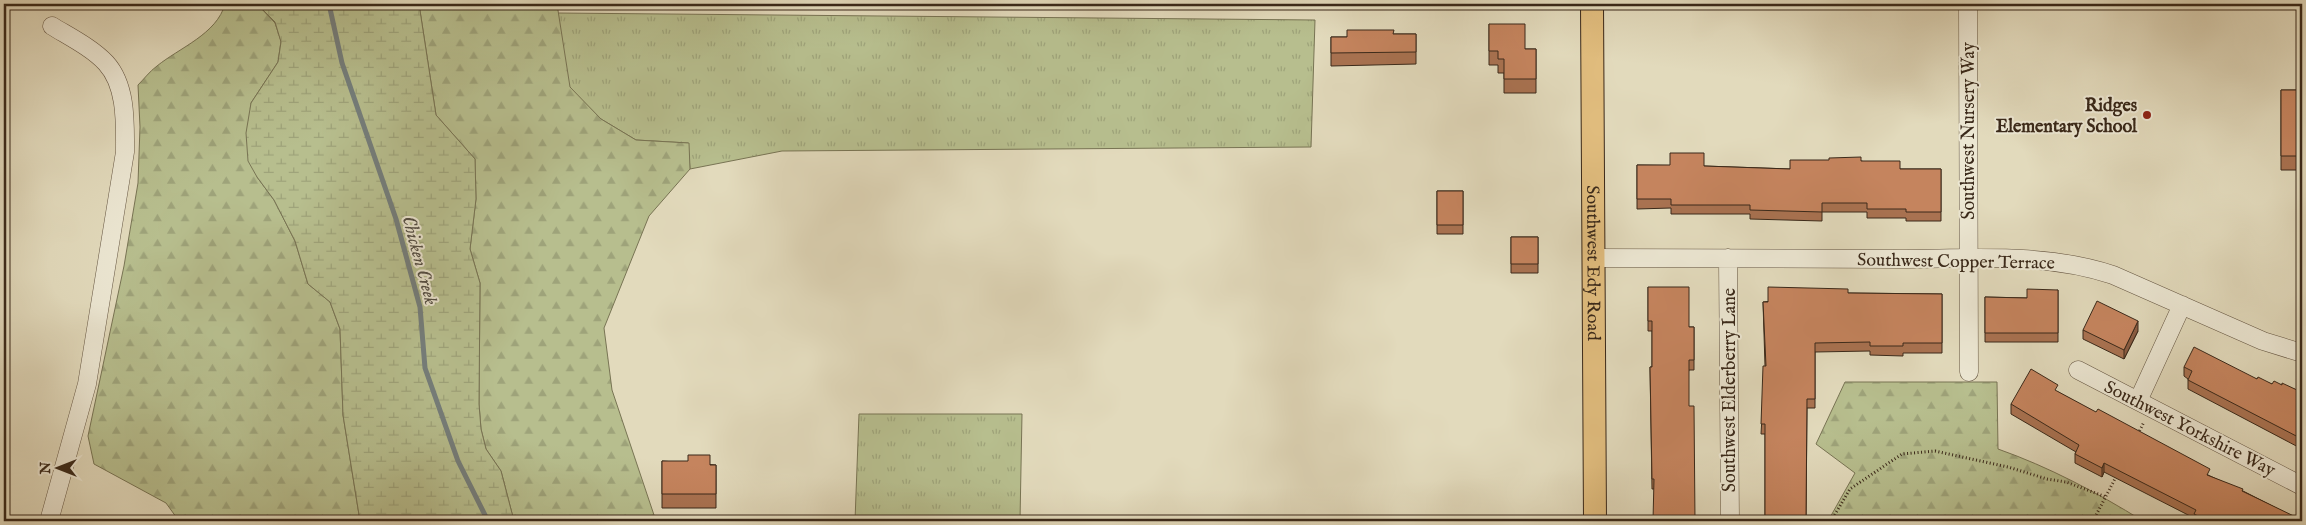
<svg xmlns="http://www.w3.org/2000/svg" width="2306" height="525" viewBox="0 0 2306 525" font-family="'IM FELL English',serif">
<defs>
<pattern id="grass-tufts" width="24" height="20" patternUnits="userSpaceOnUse" patternTransform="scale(1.25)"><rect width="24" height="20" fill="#b7be8e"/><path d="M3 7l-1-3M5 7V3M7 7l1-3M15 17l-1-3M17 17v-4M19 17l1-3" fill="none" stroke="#9ea37a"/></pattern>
<pattern id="forest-firs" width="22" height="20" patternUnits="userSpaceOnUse" patternTransform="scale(1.25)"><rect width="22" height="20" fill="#b7be8e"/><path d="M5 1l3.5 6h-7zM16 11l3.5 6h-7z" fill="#9ea37a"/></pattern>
<pattern id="wetland-marsh" width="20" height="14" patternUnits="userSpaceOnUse" patternTransform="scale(1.25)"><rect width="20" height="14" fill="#b7be8e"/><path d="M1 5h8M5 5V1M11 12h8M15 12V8" fill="none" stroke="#9ea37a"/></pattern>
</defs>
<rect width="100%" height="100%" fill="#e2dabc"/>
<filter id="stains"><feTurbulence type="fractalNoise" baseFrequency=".004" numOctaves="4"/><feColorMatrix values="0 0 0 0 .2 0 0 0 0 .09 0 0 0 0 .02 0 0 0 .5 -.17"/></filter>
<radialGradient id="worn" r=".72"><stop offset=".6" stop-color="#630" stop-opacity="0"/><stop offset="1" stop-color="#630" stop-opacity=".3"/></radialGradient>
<path fill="url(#grass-tufts)" stroke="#787454" d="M557,13L1315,20L1311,147L782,151L690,169L688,143L636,140L601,119L569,87Z
M859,414H1022L1020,521H855Z"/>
<path fill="url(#forest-firs)" stroke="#787454" d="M225,4H257L275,23L281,41L278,62L251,103L257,177L274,200L295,241L308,284L330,302L340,329L343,415L360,521H179L166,503L94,464L88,436L124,266L138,183L140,127L138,85C144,79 150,71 157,66C179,48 217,34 225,4Z
M419,4H557L570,87L601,119L636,140L689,143L690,169L649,216L604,328L612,390L656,521H514L501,471L486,449L481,429L479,404L480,283L470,249L476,199L475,159L436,115Z
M1845,382H1997L1998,449C2049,467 2096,492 2143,521H1828L1855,473L1816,444Z"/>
<path fill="url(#wetland-marsh)" stroke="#787454" d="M257,4H419L436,115L475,159L476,199L470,249L480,283L479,404L481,429L486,449L501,471L514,521H360L343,415L340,329L330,302L308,284L295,241L274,200L257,177L248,161L246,133L251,103L278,62L281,42L275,22Z"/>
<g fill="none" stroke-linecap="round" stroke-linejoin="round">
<path stroke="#747e7c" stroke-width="5" d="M329,4L342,63L396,219L420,307L425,368L458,461L488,521"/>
<defs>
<path id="minor" d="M1968,4L1969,372
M1593,258C1695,258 1797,258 1899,259C1970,259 2045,252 2113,275L2263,341L2302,353
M1728,258L1730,521
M2078,370L2302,486
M2138,401L2182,305
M49,521L87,384L125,152C125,124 127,86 106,63C92,48 70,37 52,26"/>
<g id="major">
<path id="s1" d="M1592,4L1595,521"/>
</g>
</defs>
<use href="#minor" stroke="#645542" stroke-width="19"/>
<use href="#major" stroke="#3a291a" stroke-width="24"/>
<path stroke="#3a291a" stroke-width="3" stroke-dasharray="1 2.5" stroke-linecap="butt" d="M2138,434L2144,422
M1831,521L1850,489L1902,454L1935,451L2008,467L2047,479L2066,482L2106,497
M2093,521L2117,475"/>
<use href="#minor" stroke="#ece7d3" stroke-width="18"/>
<use href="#major" stroke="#e1bd7e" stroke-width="22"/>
</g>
<path fill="#a97251" stroke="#3a291a" d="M2302,22V238H2301V170H2281V90H2300Z
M1489,24L1525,49H1536V93H1504V73H1498V65H1489Z
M1393,34H1416V64L1331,66V37H1347Z
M1861,161L1900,169H1941V221H1906V218H1867V212H1822V221L1750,219V214H1671V208L1637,209V165L1704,166L1790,169Z
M1437,191H1463V234H1437Z
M1511,237H1538V273H1511Z
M1648,287L1689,327H1694V370H1689L1654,489H1652L1650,367H1652V331H1648Z
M2058,290V342H1985V297L2027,298Z
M1848,293L1942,294V353H1903V356L1870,355V351L1815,352V408H1807L1806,521H1765V434H1761L1765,366L1763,302Z
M2083,330L2138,331L2124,359L2083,339Z
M2184,367L2257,379L2272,384L2282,385L2297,390L2302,391V449L2188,389V379L2184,376Z
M2058,392L2210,476L2243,491L2302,521H2194V518L2104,472L2102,477L2075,463V454L2076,452L2011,414V404Z
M662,461L716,465V508H662Z"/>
<path fill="#8a5c42" stroke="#3a291a" d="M2138,321V331L2124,359V350Z
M2104,463V472L2102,477V468Z"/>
<path fill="#c5845e" stroke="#3a291a" d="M2302,22V224H2301V156H2281V90H2300V23Z
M1489,24H1525V49H1536V79H1504V59H1498V51H1489Z
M1347,30H1394L1393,34H1416V52L1331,53V37H1347Z
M1670,153H1704V166L1790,169V160H1829V158L1861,157V161H1900V169H1941V212H1906V209H1867V203H1822V212L1750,210V205H1671V199H1637V165H1670Z
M1437,191H1463V225H1437Z
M1511,237H1538V264H1511Z
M1648,287H1689V327H1694V360H1689V406H1694L1695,521H1653L1654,479H1652L1650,367H1652V321H1648Z
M1768,287L1848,289V293L1942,294V343H1903V346H1870V342L1815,343V399H1807L1806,520H1765V424H1761L1763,366H1766L1763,302H1768Z
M2027,289L2058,290V333H1985V297L2027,298Z
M2097,301L2138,321L2124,350L2083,330Z
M2194,347L2257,379L2258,377L2272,384L2274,381L2282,385V383L2297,390L2298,388L2302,391V439L2188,380L2192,371L2184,367Z
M2031,369L2058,385L2055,390L2096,412L2098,409L2210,469L2207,475L2243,489L2242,491L2302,520V521H2208L2194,514L2196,510L2104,463L2102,468L2075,454L2079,445L2011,404Z
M688,455H710V465H716V494H662V461H688Z
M758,519H806V521H758Z"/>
<circle fill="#8f2418" stroke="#ece7d3" stroke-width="2" cx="2147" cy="115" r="5"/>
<g text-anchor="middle" stroke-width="4" stroke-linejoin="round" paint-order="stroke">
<g font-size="18" font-weight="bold" fill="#3a291a" stroke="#ece7d3" text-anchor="end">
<text x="2137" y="111">Ridges<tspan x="2137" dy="21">Elementary School</tspan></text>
</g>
<g font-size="18" fill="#3a291a" stroke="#ece7d3">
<text transform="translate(1968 131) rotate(-90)" y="6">Southwest Nursery Way</text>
<text transform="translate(1956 261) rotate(1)" y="6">Southwest Copper Terrace</text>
<text dy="6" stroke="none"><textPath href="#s1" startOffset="259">Southwest Edy Road</textPath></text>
<text transform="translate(1729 390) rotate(-90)" y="6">Southwest Elderberry Lane</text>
<text transform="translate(2190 428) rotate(27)" y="6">Southwest Yorkshire Way</text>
</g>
<g font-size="19" font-style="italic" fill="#524c43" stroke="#ece7d3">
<text transform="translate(421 260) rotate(75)" y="7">Chicken Creek</text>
</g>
</g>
<rect width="2306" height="525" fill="none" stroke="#e2dabc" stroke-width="20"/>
<rect x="5" y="5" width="2296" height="515" fill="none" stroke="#3a291a" stroke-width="2.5"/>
<rect x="10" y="10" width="2286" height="505" fill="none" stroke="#3a291a"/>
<g transform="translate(58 468) rotate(270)" stroke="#ece7d3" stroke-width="4" paint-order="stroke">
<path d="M0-4L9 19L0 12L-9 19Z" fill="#3a291a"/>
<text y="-8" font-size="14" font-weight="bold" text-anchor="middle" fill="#3a291a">N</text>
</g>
<rect width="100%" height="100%" filter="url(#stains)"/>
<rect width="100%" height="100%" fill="url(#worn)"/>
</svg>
